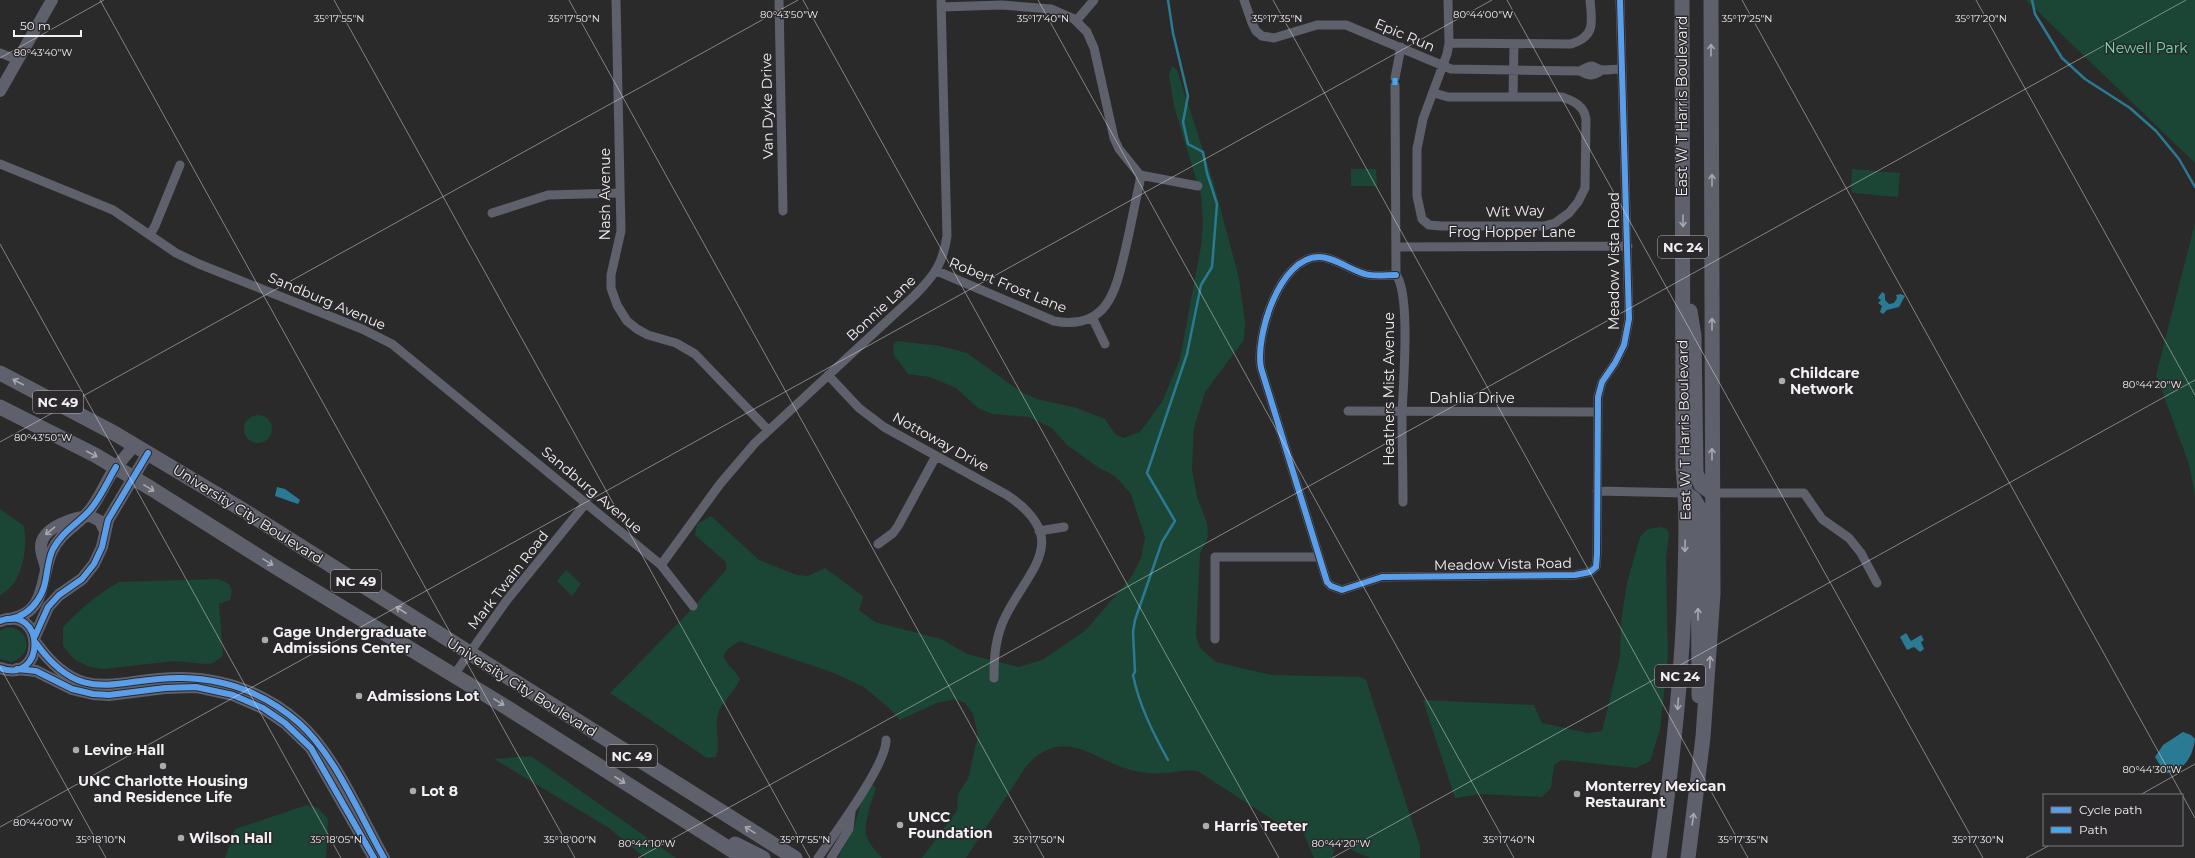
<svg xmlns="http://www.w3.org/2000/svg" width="2195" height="858" viewBox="0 0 2195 858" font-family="Montserrat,sans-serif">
<rect width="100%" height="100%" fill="#2b2a2b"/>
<path fill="#1b4534" d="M2026,0H2195V163Z
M1172,66L1177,70L1213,181L1239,278L1245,323L1244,340L1205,392L1194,428L1192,469L1197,497L1207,523L1208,537L1200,554L1196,636L1200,648L1216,662L1271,675L1360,677L1366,680L1420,846V858H1370L1339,844L1335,846L1332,858H1314L1303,832L1281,825L1199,772C1186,768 1176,773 1163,773C1156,774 1148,773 1142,772C1099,768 1069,721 1027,765L966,858H922L957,811L958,794L968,779L978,735L973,714L965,703L955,699L937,703L900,720L890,709L864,687L834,673L740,641C710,658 729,660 740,679C735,691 721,703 718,714C714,729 721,743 716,757L707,758L610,693L687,614L726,570V562L695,535L697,524L711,516L759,560L797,575L808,576L825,568L863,596L859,610L875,622L941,639L967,654L1019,667L1044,659L1086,630L1132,576L1141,558L1145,538L1131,494L1115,476L1099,468L1067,445L1052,428L1029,417L992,414L978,408L956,388L930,377L908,374L894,355L893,345L897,341L940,346L967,353L1021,392L1037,399L1077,408L1105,419L1115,434L1123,438L1140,432L1162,402L1180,359L1201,246L1203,222L1201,196L1174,106L1169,75Z
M1351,169H1376L1377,186H1351Z
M1852,169L1900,173L1898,197L1853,193L1851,189Z
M2195,223V496L2189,464L2156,375Z
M244 429a14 14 0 1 1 28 0a14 14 0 1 1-28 0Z
M0,509L24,526C28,548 23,584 0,595Z
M1661,527L1667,529L1669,534L1666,560L1668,655L1660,730L1650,761L1636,768L1562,760L1554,765L1551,788L1542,797L1481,794L1455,798L1423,700L1534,705L1542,723L1588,733L1602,731L1620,657L1621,622L1627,583L1640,537L1648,529Z
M566,570L581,584L572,596L557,581Z
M218,579L229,584L232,591L230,600L219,604L223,656L213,663L206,664L174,661L103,669L90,667L75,660L63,646V627C79,610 99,593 119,582Z
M9,627C31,630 33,655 12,662L0,659V630Z
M531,756L676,858H645L609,828L494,759Z
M872,784L876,788C872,800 864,822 866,834C868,843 876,851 882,858H838L854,828L861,802Z
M307,805L318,808L328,819L326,858H225L235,829Z"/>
<path fill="#2b7a93" d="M1882,292L1885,294V300L1889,304L1894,303L1897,298L1896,295L1901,294L1905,296L1899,307L1887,310L1883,314L1880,312L1882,306L1878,303L1881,300L1878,298Z
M277,487L285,489L300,500L298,504L275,496Z
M1906,633L1911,641L1921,635L1924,640L1921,642L1924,649L1920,652L1914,647L1907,650L1900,637Z
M2183,732L2191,735L2195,739C2193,756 2184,772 2165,773L2155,757L2163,745Z"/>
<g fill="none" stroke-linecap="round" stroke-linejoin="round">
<path stroke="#2b7a93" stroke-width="2.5" d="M2032,0L2035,14L2062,58L2085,79L2130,108L2156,131L2179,159L2195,187
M1168,760C1153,733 1139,705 1133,675L1135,672L1133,632L1135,620L1162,542L1175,521L1147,473L1187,354L1201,285L1212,267L1217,204L1207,173L1203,152L1188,144L1183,122L1188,96L1173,33L1168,0"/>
<path stroke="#5e606c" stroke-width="9" d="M616,0L621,231L611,275V288L617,305L627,321L637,329L648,335L676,343L695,354L768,430
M779,0L783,211
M1244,0L1252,23L1256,31L1262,36L1274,38L1317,25H1346L1451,69L1580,71C1589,76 1593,77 1602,70
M941,7L1002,5L1051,9L1074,19L1087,32L1094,48L1114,138L1119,149L1140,175L1198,186
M1076,21L1094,0
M1449,43L1571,44C1596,36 1592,22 1590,0
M0,53L18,60
M1580,71C1597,61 1591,69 1604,70C1610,70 1615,69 1621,69
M1395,78L1401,47
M1395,85L1396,275C1411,293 1403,387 1402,414C1402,443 1403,473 1403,502
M1434,93L1448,97H1562C1574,101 1584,106 1586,119L1585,188L1578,202L1569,213L1555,223L1544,226H1441L1429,225L1422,219L1417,196V149L1423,119L1447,54L1449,43L1448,0
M1513,97L1514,44
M0,164L113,210L176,253L199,264L362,329L392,344L661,565L693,606
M492,213L548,195L620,193
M150,235L155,226L180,165
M1396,247L1628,246
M937,271L1054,321C1109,331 1116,289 1126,247C1131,225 1135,203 1140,181V175
M1396,275C1386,275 1374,277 1365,274C1350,270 1334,257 1319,257C1279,257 1255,337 1261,368L1327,582L1331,586L1342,590L1382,577L1575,575L1590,572L1596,567L1597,554L1598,397L1602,382L1615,363L1624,345L1629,319L1620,0
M1092,317L1105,344
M828,375L859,408L884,427L1007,495C1077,542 1023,573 1002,624C995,642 994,659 994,678
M1348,411L1596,412
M1597,491L1686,493
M1712,493H1804L1822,519L1849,538L1861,553L1877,583
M1039,531L1064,527
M878,544L893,533L898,526L936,456
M661,565L720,484L755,443L914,296C934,276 943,264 947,236L941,0
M1215,639V557H1318
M454,675L507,600L586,503
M818,858C833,836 887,764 886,740
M831,858L849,829L851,812"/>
<path stroke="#5e606c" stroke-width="12" d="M0,91L52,0
M46,569C45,561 41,555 41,547C41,527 75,517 90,516L100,521L105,531
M10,619C48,612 40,577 52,551C62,531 77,526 89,511C98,500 103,488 110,476C117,465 126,455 135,445
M0,621C46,604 46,685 0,668
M35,636L48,607L59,595L82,579L94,564L102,547L108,520L148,453
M36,643C84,710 118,676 183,678C227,679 266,694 299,723C335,755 360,816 384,858
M17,669L36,671L72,689L93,694L109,695L165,688L196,687L233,695L263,708L285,723L311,748L374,858"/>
<path stroke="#5e606b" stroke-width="15" d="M1690,311L1694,336L1696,473L1701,485L1712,493
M0,373L114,433L243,510L795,858
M0,407L95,455L152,489L274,566L506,707L744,858
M1686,493L1694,499L1698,506L1699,696
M735,844L763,858
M1659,858C1672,765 1683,672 1685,577C1686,541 1687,505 1683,468L1682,0
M1688,858L1703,737L1713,594L1711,0"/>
<path stroke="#3fa9f5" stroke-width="5" stroke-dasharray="10 5" stroke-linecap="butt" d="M1395,85V78"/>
<defs>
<path id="cycleway" d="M1396,275C1386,275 1374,277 1365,274C1350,270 1334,257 1319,257C1279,257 1255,337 1261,368L1327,582L1331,586L1342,590L1382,577L1575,575L1590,572L1596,567L1597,554L1598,397L1602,382L1615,363L1624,345L1629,319L1620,0
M10,619C21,617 31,610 37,601C49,586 45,565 53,549C63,531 76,525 89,511C100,499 107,482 116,467
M0,621C46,604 46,685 0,668
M35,636L48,607L59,595L82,579L94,564L102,547L108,520L148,453
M36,643C84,710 118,676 183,678C227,679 266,694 299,723C335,755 360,816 384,858
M17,669L36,671L72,689L93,694L109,695L165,688L196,687L233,695L263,708L285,723L311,748L374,858"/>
</defs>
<use href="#cycleway" stroke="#2b292c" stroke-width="8"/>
<use href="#cycleway" stroke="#5a9eea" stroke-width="6"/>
</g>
<defs><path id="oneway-shaft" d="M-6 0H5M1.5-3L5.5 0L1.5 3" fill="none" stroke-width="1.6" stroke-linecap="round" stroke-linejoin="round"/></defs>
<g stroke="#a8a8af">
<use href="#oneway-shaft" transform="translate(1711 50) rotate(-90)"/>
<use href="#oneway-shaft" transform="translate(1712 180) rotate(-90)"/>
<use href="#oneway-shaft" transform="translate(1683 221) rotate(90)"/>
<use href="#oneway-shaft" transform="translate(1712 324) rotate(-90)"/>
<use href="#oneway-shaft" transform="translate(18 382) rotate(-153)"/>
<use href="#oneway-shaft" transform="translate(92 454) rotate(28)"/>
<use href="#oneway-shaft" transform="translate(1712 454) rotate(-90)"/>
<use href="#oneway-shaft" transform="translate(149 488) rotate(31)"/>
<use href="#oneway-shaft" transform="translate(1685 546) rotate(91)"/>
<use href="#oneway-shaft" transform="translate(268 562) rotate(32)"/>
<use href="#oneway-shaft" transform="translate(401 610) rotate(-147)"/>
<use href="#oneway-shaft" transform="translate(1698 614) rotate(-90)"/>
<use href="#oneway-shaft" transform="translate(1710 662) rotate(-87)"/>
<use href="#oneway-shaft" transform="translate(499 702) rotate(31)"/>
<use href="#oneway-shaft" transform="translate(1678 704) rotate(94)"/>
<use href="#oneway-shaft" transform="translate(620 780) rotate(33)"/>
<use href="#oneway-shaft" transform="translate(1693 819) rotate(-82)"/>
<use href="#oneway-shaft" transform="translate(750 830) rotate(-148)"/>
</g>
<use stroke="#a8a8b0" href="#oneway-shaft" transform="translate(50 531) rotate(140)"/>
<path fill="none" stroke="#f2f0f3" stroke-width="1" stroke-opacity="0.45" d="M100,0L575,858M334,0L810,858M569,0L1044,858M803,0L1279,858M1038,0L1514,858M1273,0L1748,858M1507,0L1983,858M1742,0L2195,818M1976,0L2195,395M0,58L104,0M0,244L341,858M0,442L798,0M0,667L106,858M2140,795L2195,764M0,827L1492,0M638,858L2186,0M1332,858L2195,380M2026,858L2050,845"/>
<g fill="#acabad" stroke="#2b292c" stroke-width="1.5">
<circle cx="1782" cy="381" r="4"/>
<circle cx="265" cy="640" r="4"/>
<circle cx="359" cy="696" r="4"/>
<circle cx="76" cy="750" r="4"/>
<circle cx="163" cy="766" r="4"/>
<circle cx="413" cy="791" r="4"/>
<circle cx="1577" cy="794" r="4"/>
<circle cx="900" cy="825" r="4"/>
<circle cx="1206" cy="826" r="4"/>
<circle cx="181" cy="838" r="4"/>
</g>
<g text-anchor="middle" stroke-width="3" stroke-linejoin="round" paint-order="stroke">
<g fill="#2b292c" stroke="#b6b4b7" stroke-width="1">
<rect x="1658" y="236" width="50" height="22" rx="3"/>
<rect x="33" y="391" width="50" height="22" rx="3"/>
<rect x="331" y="570" width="50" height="22" rx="3"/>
<rect x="1655" y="665" width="50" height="22" rx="3"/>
<rect x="607" y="745" width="50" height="22" rx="3"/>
</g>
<g font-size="13" font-weight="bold" fill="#f2f0f3">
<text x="1683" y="252">NC 24</text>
<text x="58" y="407">NC 49</text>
<text x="356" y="586">NC 49</text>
<text x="1680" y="681">NC 24</text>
<text x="632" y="761">NC 49</text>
</g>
<g font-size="14" fill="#f2f0f3" stroke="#2b292c">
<text transform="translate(1405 35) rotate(23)" y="5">Epic Run</text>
<text transform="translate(767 106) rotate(-91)" y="5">Van Dyke Drive</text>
<text transform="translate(1682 106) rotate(-90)" y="5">East W T Harris Boulevard</text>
<text transform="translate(605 194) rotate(-90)" y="5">Nash Avenue</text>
<text transform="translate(1515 211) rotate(-2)" y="5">Wit Way</text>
<text x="1512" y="237">Frog Hopper Lane</text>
<text transform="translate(1614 261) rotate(-90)" y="5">Meadow Vista Road</text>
<text transform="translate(1008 285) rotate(22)" y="5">Robert Frost Lane</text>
<text transform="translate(327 301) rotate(23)" y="5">Sandburg Avenue</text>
<text transform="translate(881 308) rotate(-43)" y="5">Bonnie Lane</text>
<text transform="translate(1389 389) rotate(-90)" y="5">Heathers Mist Avenue</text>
<text x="1472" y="403">Dahlia Drive</text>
<text transform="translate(1684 430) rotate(-91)" y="5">East W T Harris Boulevard</text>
<text transform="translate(941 442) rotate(29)" y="5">Nottoway Drive</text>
<text transform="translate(592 490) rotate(40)" y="5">Sandburg Avenue</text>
<text transform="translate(248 514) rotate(32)" y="5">University City Boulevard</text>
<text transform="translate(1503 564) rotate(-1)" y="5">Meadow Vista Road</text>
<text transform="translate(508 580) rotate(-52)" y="5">Mark Twain Road</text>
<text transform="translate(522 687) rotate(32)" y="5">University City Boulevard</text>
</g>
<g font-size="14" fill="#75ddae" stroke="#2b292c">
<text x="2146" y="53">Newell Park</text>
</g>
<g font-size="14" font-weight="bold" fill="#f2f0f3" stroke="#2b292c" text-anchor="start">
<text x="1790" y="378">Childcare<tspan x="1790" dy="16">Network</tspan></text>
<text x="273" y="637">Gage Undergraduate<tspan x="273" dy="16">Admissions Center</tspan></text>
<text x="367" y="701">Admissions Lot</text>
<text x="84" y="755">Levine Hall</text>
<text x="163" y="786" text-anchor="middle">UNC Charlotte Housing<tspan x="163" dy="16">and Residence Life</tspan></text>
<text x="1585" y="791">Monterrey Mexican<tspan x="1585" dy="16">Restaurant</tspan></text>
<text x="421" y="796">Lot 8</text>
<text x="908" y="822">UNCC<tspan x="908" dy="16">Foundation</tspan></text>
<text x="1214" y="831">Harris Teeter</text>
<text x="189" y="843">Wilson Hall</text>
</g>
</g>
<g font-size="10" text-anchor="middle" fill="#f2f0f3" stroke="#2b292c" stroke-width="3" stroke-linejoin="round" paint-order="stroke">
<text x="1483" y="18">80°44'00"W</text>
<text x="789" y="18">80°43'50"W</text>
<text x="339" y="22">35°17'55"N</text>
<text x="574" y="22">35°17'50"N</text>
<text x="1043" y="22">35°17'40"N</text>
<text x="1277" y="22">35°17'35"N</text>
<text x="1747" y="22">35°17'25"N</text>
<text x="1981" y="22">35°17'20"N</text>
<text x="43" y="56">80°43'40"W</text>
<text x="2152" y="388">80°44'20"W</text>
<text x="43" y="441">80°43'50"W</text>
<text x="2152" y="773">80°44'30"W</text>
<text x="43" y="826">80°44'00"W</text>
<text x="101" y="843">35°18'10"N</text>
<text x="336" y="843">35°18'05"N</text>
<text x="570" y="843">35°18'00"N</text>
<text x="805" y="843">35°17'55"N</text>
<text x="1039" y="843">35°17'50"N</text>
<text x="1509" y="843">35°17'40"N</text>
<text x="1743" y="843">35°17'35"N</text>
<text x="1978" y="843">35°17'30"N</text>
<text x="647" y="847">80°44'10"W</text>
<text x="1341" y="847">80°44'20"W</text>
</g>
<rect x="2043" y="794" width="140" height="52" fill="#2b292c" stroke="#7b797c"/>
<rect x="2051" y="807" width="20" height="6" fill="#5a9eea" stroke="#7b797c"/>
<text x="2079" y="814" font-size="12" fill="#f2f0f3">Cycle path</text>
<rect x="2051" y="827" width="20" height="6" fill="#3fa9f5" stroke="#7b797c"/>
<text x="2079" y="834" font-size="12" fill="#f2f0f3">Path</text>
<path d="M14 30v6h67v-6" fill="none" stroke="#f2f0f3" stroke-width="2"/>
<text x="20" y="30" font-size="12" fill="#f2f0f3" stroke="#2b292c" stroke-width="3" paint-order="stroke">50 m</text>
</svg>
